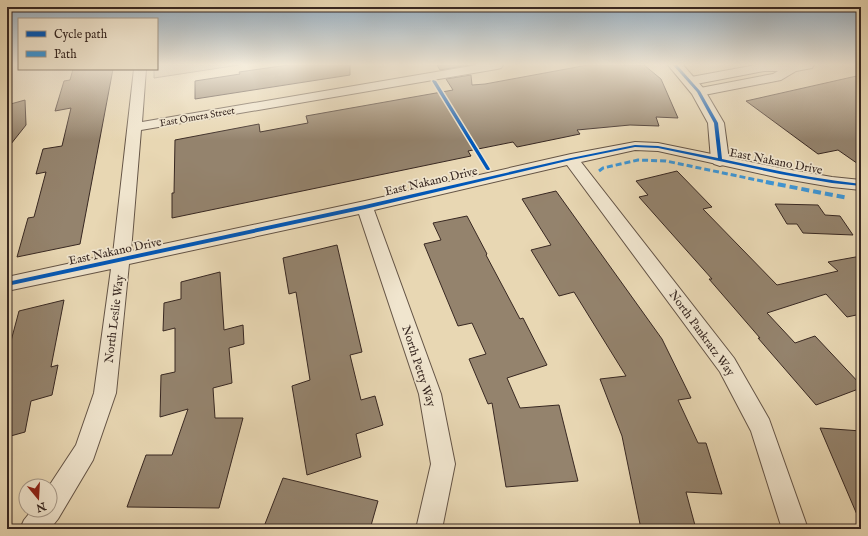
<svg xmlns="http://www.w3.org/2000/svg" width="868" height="536" viewBox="0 0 868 536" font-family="'IM FELL English',serif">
<rect width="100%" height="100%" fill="#e8d7b3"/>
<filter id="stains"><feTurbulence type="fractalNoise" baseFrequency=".005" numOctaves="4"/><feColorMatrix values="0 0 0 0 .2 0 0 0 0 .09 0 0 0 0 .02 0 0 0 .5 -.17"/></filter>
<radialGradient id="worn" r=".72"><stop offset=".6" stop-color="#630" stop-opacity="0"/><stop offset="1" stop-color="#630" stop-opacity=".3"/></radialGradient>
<path fill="#cab99a" stroke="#81705e" d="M157,65H239L154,78V69H157Z"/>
<path fill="#94836d" stroke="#382822" d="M288,65H350V75L195,99V81L240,74L239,72Z
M437,65H469L440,70Z
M588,65H644L661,79L678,118L656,117L659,126L630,125L577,130L580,134L517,147L513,142L468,151L471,156L172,218V193H174L175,140L259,124L260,132L308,123L306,116L453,90L446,79L471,75L472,85L485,84Z
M73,69H113L80,244L17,257L28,218L34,217L46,172L36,174L43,149L62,146L71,108L55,111L64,81L70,80Z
M861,75V166L838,150L818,154L746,101Z
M25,100L26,125L7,149V105Z
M677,171L712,207L703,209L777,285L838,271L828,262L861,256V314L847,317L826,294L767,313L795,343L815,336L861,385V388L816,405L758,338H760L709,279H712L639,197L648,195L636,181Z
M556,191L662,339L691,398L678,400L698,443H706L722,494L686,492L696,529H641L622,436L600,379L626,376L574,292L559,296L531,250L551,245L522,199Z
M775,204L818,205L825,215L840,216L853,235L803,233L797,224H787Z
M467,216L487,254L486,255L520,319L523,318L547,365L507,378L520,408L559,405L578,481L506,487L492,403L488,404L469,359L486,354L472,323L458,326L424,244L441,240L433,223Z
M337,245L362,352L350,355L361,400L375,396L383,425L356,434L361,457L307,475L292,386L310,380L296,292L289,294L283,258Z
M220,272L224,330L243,325L244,344L229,348L232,383L213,388L215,418H243L219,508L127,507L146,455H172L188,409L160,417L161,375L175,372V328L163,331L164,303L181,299V282Z
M64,300L51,367L58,365L52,395L31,401L25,432L7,437V356L19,311Z
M820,428L861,431V524Z
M283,478L378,501L370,529H263Z"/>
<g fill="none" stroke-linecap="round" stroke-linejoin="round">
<defs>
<path id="minor" d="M477,65H503L501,68L497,69L141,130L131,251L365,201L571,154L635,142L658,143L780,168L832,177L861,180V190L832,187L780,178L658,151L635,150L581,162L734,358L769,419L808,529H782L751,431L720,372L567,165L374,210L441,394L455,464L442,529H416L431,464L419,394L359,214L129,264L116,393L93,460L58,519L50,529H20L24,520L32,510H50L49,486L76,445L94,393L111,269L7,291V277L113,254L134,69H146L142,122Z
M756,65H814L812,68L796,71L781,80L699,96L695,95L693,92L695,89L773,74L778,71H764L691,85L687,84L685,81L687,78L691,77Z"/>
<path id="tertiary" d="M668,65H683L704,89L724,123L729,160L726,164L720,166L714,164L711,160L708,123L692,94Z"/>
</defs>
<use href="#minor" stroke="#645446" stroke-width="2"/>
<use href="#tertiary" stroke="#645446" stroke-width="2"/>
<use href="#minor" fill="#f0e5ce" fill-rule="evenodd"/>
<use href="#tertiary" fill="#f0e5ce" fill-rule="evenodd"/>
<path stroke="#3e96d5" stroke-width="3" stroke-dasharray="6 3" stroke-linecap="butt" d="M599,171L603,168L638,160L666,161L771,183"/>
<path stroke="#3e96d5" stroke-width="4" stroke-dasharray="8 4" stroke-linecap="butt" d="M766,182L848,198"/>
<defs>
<path id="cycleway" d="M673,65H677L700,91L718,123L722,159C768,169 814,179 861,184V186L832,183L780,174L658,148L635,147L571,160L365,209L7,286V282L365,205L571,158L635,145L658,146L718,158L714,123L697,92Z
M433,80L436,81L490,169L489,170H487L486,169L432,81Z"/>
</defs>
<use href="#cycleway" stroke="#f0e5ce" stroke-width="3"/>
<use href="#cycleway" fill="#0057b8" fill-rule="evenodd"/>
</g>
<linearGradient id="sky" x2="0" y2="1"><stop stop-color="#90aabf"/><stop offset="0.46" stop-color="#f5eddd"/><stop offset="1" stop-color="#f5eddd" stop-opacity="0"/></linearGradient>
<rect width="868" height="140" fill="url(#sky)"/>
<g text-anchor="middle" stroke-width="3.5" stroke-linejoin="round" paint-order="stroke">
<g font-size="10" fill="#382822" stroke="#f0e5ce">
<text transform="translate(197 116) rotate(-10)" y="4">East Omera Street</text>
</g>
<g font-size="12" fill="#382822" stroke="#f0e5ce">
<text transform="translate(776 161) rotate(11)" y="4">East Nakano Drive</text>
<text transform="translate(431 181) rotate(-13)" y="4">East Nakano Drive</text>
<text transform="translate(115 251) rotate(-12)" y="4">East Nakano Drive</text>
<text transform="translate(114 319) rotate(-83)" y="4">North Leslie Way</text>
<text transform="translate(702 333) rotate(54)" y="4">North Pankratz Way</text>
<text transform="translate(419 366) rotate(72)" y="4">North Petty Way</text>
</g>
</g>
<rect width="868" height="536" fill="none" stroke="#e8d7b3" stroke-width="24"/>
<rect x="8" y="8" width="852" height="520" fill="none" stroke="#382822" stroke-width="2"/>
<rect x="12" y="12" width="844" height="512" fill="none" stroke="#382822"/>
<rect x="18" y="18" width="140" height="52" fill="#f0e5ce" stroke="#a69989"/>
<rect x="26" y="31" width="20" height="6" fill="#0057b8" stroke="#a69989"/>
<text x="54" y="38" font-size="12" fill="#382822">Cycle path</text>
<rect x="26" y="51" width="20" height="6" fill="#3e96d5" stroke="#a69989"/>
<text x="54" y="58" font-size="12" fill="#382822">Path</text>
<g transform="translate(38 498) rotate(162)"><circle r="19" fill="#f0e5ce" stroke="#a69989"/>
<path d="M0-3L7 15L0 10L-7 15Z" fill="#8f2418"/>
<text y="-6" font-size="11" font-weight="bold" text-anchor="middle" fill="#382822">N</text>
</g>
<rect width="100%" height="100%" filter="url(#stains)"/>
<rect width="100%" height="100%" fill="url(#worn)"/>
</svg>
